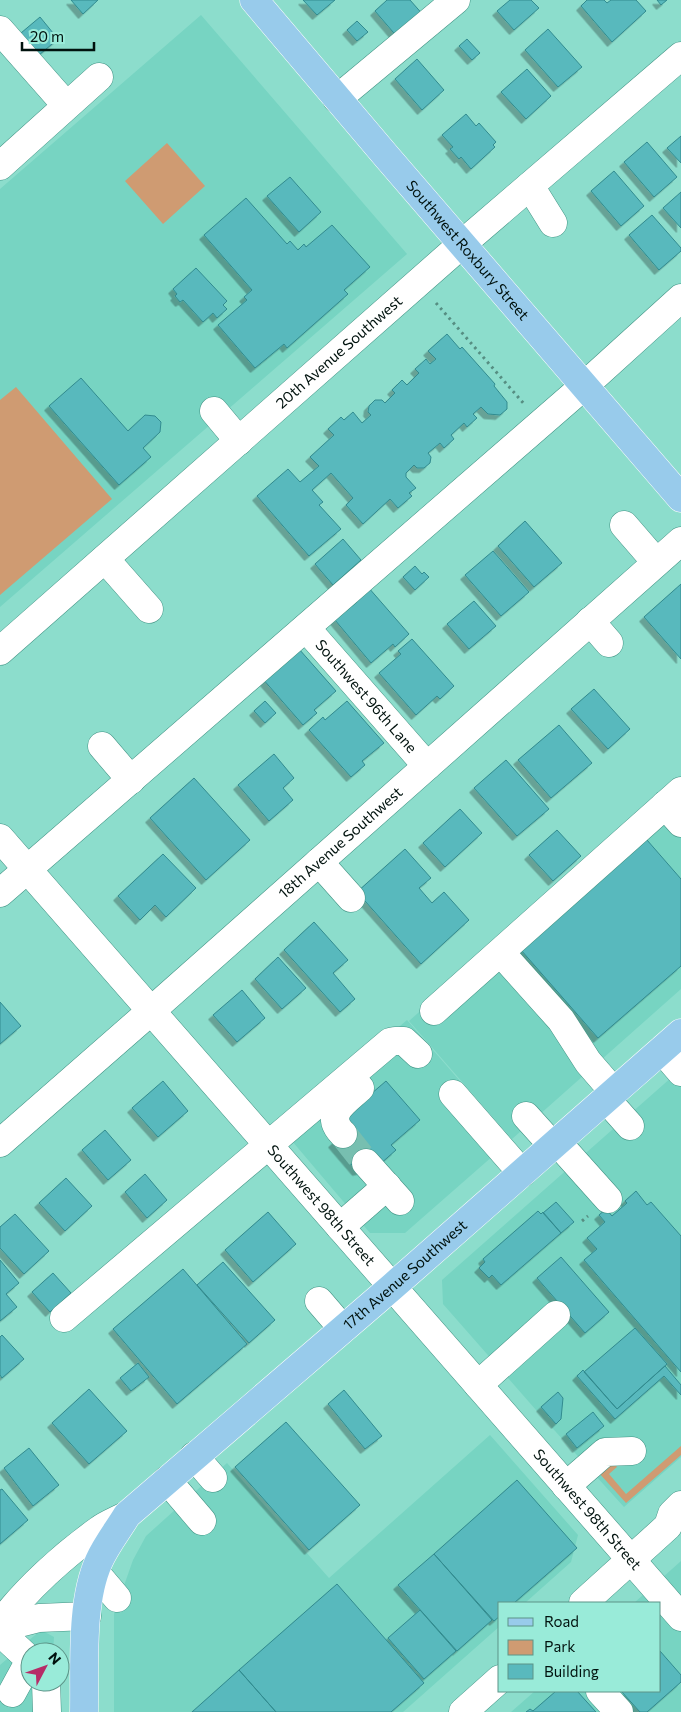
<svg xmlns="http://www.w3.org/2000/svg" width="681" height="1712" viewBox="0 0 681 1712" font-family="Commissioner,sans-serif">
<defs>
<filter id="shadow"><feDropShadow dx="-4.5" dy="4.5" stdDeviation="0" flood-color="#0004"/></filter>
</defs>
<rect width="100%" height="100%" fill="#8cddcc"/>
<path fill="#77d4c2" d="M201,15L407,254L0,607V189Z
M681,780V989L512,1139L409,1021Z
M407,1020L511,1140L405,1233H370L281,1128Z
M681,1069V1457L624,1507L536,1410L443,1304L442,1280Z
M490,1435L578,1535L571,1562L525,1603H500V1626L403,1712H114V1614L133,1560L146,1536L227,1463L329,1578Z
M681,1561V1712H511L535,1691H660V1603H634Z
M41,1630L54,1637L53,1652H30V1682H53V1712H0V1665Z"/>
<path fill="#cf9b72" d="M167,143L205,186L163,224L125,181Z
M16,387L112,499L0,595V400Z
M681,1446V1455L626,1503L599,1473L614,1463L617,1467L609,1474L626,1494Z"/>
<path fill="#59b9bd" stroke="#318b8f" filter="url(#shadow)" d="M71,0H98L83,14Z
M303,0H335L317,15Z
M387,0H410L425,17L399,39L375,11Z
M510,0H531L539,8L514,30L497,11Z
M587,0H604L607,3L611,0H636L646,11L612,42L581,6Z
M657,0H667L661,5Z
M40,17L58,39L39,55L21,33Z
M357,21L368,32L357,41L347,30Z
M548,29L582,67L558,87L525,50Z
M467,39L480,53L472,60L459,46Z
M417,59L444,90L422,110L395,79Z
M527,69L551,96L526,119L501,92Z
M466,114L476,126L479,123L496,142L493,145L495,147L471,169L461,157L459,159L450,149L453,147L442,135Z
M681,136V163L667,148Z
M647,142L677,177L654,197L624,162Z
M614,171L644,206L621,226L591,191Z
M290,177L321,212L299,232L267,196Z
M681,192V228L663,208Z
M246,198L287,244L290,241L298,250L304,244L306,247L332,225L370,267L344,290L348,294L287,348L284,344L255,368L218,325L247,300L244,297L252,290L204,235Z
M652,215L681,248V251L659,270L629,235Z
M196,268L227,301L223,305L227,309L217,318L213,313L203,322L183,300L180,302L175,296L177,294L173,289Z
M447,334L460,349L462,347L495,384L494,386L507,402V409L500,415L488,414L481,407L473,414L477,418L467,427L464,423L451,435L454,439L444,448L440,443L428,453L431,457L430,463L424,468H417L414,465L406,473V477L416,488L409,493L412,496L398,508L390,499L363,524L346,505L353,498L331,473L312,490L323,502L319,505L341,529L309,556L257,496L288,469L300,482L319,466L310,457L334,435L328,429L341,417L344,420L353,412L362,423L371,415L368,412L369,406L375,400H382L385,403L395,393L392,390L402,380L407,385L419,373L415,369L426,359L430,364L436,359L428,351Z
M81,378L128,431L145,415L155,416L161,422L160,432L143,448L151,457L119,485L49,406Z
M525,521L562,563L534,587L498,546Z
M343,539L361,560L333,585L315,564Z
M493,551L529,592L501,616L465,575Z
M415,566L422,574L424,572L429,577L415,590L403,577Z
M681,584V659L644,617Z
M368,587L409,634L395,647L393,644L371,663L335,620L357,602L354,599Z
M474,601L496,626L469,649L447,624Z
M412,639L454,686L440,699L437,696L416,715L379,673L401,654L398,651Z
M299,649L336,691L314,710L317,713L303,725L262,678Z
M594,689L630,729L608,749L571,709Z
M265,701L276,713L265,723L254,711Z
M347,701L384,743L362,761L365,765L351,777L309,730L323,717L325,720Z
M559,725L592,763L551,798L518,760Z
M274,754L294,778L283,788L293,800L269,821L238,785Z
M506,760L549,809L517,836L474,788Z
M194,778L250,840L206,880L150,818Z
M460,809L482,833L445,867L423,843Z
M557,830L581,856L553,881L529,855Z
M647,840L681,879V966L598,1038L521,950Z
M405,849L431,878L419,888L432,903L444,892L469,920L421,964L357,892Z
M163,854L196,888L166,917L155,905L140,920L118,896Z
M314,922L348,960L333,973L355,999L340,1012L284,950Z
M278,957L306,988L282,1009L255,979Z
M242,990L265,1018L237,1042L213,1015Z
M0,1002L21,1026L0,1044Z
M163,1081L188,1111L158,1137L132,1108Z
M386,1081L420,1120L391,1145L396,1150L379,1165L357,1171L333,1143L348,1129L341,1120Z
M105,1130L131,1160L108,1180L82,1150Z
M145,1174L167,1200L147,1218L125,1192Z
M66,1178L92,1206L65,1231L39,1203Z
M636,1191L647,1205L651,1202L681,1236V1372L584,1260L597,1249L587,1238L605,1222L599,1215L606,1209L612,1216L627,1203L625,1201Z
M556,1202L574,1222L561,1233L543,1213Z
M538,1211L541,1214L543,1212L561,1233L501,1285L492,1275L489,1278L479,1268L485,1262L483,1259Z
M268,1212L296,1244L253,1282L225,1250Z
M15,1214L49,1251L24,1274L0,1248V1227Z
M561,1257L609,1312L585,1333L537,1278Z
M0,1260L19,1283L6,1294L17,1307L0,1321Z
M223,1262L275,1320L249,1343L197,1285Z
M183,1269L247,1344L177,1404L113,1329Z
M53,1273L71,1293L50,1312L32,1292Z
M635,1328L667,1364L617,1409L584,1372Z
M2,1335L24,1359L2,1378L0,1375V1337Z
M138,1363L149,1377L131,1391L120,1378Z
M665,1366L681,1385V1395L664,1376L615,1419L577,1376L583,1370L617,1409Z
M89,1389L127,1431L89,1464L52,1423Z
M344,1390L382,1436L365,1449L328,1404Z
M558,1392L563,1398L561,1419L556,1424L541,1407Z
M593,1412L604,1426L577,1448L566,1434Z
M286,1422L360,1505L309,1550L235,1467Z
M29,1448L59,1485L33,1506L4,1468Z
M517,1480L577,1548L514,1603H500V1616L494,1621L434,1554Z
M2,1489L28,1520L0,1544V1490Z
M434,1554L492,1620L457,1651L398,1585Z
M337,1584L424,1683L391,1712H276L239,1670Z
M420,1610L456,1651L424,1679L388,1638Z
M660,1651L681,1675V1682L647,1712H640L621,1691H660Z
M239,1670L276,1712H192Z
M556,1691H577L596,1712H526L530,1709L533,1711Z"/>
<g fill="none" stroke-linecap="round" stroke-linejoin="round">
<path stroke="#77bfb0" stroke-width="28" stroke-dasharray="28 14" stroke-linecap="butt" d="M343,1134L366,1163"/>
<defs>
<g id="minor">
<path d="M0,30L66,105"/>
<path d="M337,99L456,0"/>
<path d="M0,166L99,77"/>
<path d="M530,186L553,223"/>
<path d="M214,411L239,441"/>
<path d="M624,525L656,562"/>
<path d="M105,559L149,609"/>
<path d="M590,621L609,643"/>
<path id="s1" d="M306,628L427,766"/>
<path id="s2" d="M0,651L462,244L681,56"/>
<path d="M102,746L131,780"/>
<path d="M665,805L681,823"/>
<path id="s3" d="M0,838L681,1617"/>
<path d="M319,862L351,898"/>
<path d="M0,893L584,386L681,298"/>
<path d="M501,953L561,1020L588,1062L614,1092"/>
<path d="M434,1011L681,791"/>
<path d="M662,1050L681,1072"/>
<path d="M453,1094L522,1173"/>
<path d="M606,1099L630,1126"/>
<path d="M526,1116L553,1146"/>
<path d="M343,1134C323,1114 345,1102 360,1088"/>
<path d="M557,1142L608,1199"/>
<path id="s4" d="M0,1143L151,1011L681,541"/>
<path d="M366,1163L400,1201"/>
<path d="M340,1227L387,1186"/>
<path d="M319,1301L343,1329"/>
<path d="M64,1318L390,1042L395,1041H404L418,1054"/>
<path d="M478,1385L556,1315"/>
<path d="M194,1456L213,1478"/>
<path d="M167,1480L202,1521"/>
<path d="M566,1486L605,1452L632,1451"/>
<path d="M95,1572L117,1598"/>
<path d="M583,1603L668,1526L672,1514L681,1505"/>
<path d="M0,1624C26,1589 64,1555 99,1530C107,1524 118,1520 127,1515"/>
<path d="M0,1628L39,1618L87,1616"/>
<path d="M0,1632L30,1660L12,1693"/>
<path d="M46,1682L47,1712"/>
<path d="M600,1691L619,1712"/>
<path d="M463,1712L500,1679"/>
</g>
<g id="major">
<path id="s5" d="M254,0L387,157L681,498"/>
<path id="s6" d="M84,1712C85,1666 80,1603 99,1561C106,1545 118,1530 127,1515L392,1287L681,1033"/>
</g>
</defs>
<use href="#minor" stroke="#429485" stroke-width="29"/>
<use href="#major" stroke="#fff" stroke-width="29"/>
<path stroke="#568e82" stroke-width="3" stroke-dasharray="2.5 4" stroke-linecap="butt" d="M436,303L525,405
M582,1221L588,1216"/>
<use href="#minor" stroke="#fff" stroke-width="28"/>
<use href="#major" stroke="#98cbeb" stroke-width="28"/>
</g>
<g text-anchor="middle" stroke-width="4.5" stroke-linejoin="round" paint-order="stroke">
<g font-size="15" fill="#00120e" stroke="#99ebd9">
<text dy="5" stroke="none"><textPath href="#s5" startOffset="329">Southwest Roxbury Street</textPath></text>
<text dy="5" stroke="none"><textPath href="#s2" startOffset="452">20th Avenue Southwest</textPath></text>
<text dy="5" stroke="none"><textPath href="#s1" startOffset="91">Southwest 96th Lane</textPath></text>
<text dy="5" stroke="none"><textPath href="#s4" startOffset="454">18th Avenue Southwest</textPath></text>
<text dy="5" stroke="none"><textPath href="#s3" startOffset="488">Southwest 98th Street</textPath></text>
<text dy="5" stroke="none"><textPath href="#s6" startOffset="574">17th Avenue Southwest</textPath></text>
<text dy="5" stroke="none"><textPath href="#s3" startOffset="892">Southwest 98th Street</textPath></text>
</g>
</g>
<rect x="498" y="1602" width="162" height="90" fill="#99ebd9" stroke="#5c9488"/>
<rect x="508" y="1618" width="25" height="8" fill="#98cbeb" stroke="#5c9488"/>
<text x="544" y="1627" font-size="15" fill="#00120e">Road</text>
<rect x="508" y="1640" width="25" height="15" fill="#cf9b72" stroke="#5c9488"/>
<text x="544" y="1652" font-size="15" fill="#00120e">Park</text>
<rect x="508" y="1664" width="25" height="15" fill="#59b9bd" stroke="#5c9488"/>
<text x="544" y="1677" font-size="15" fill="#00120e">Building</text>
<g transform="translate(45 1667) rotate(49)"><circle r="24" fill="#99ebd9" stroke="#5c9488"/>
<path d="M0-4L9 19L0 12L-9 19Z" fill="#b62c68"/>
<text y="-8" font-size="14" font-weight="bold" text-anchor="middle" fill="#00120e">N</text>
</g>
<path d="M22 42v8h72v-8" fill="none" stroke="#00120e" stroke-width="2.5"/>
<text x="30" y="42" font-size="15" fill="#00120e" stroke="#99ebd9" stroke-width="4" paint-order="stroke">20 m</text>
</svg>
